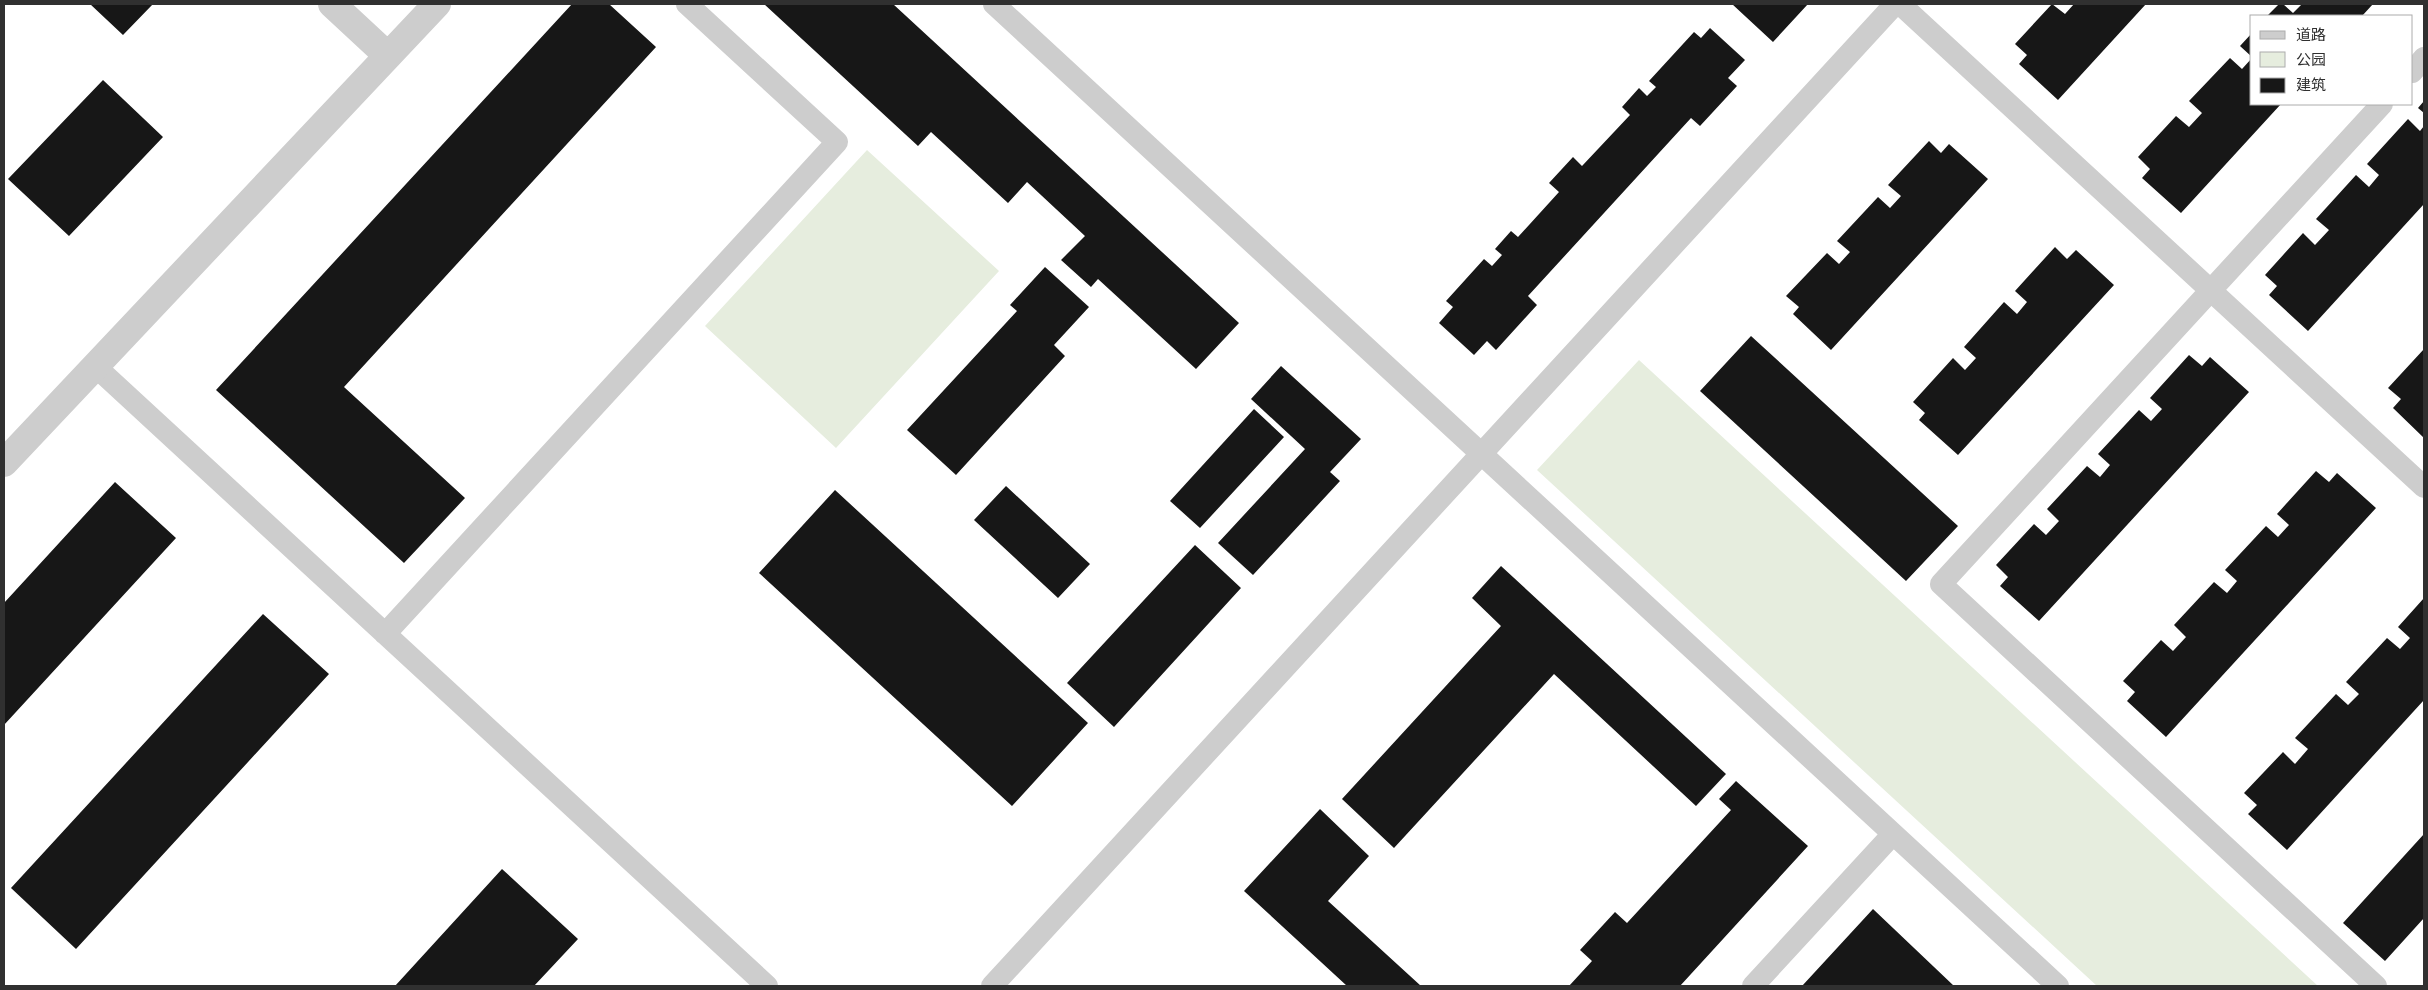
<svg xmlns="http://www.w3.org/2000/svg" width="2428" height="990" viewBox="0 0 2428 990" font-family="'Open Sans','Noto Sans SC',sans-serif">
<rect width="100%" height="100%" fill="#fff"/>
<path fill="#e6edde" d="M867,150L999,271L836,448L705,326Z
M1639,360L2318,986H2097L1537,470Z"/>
<path fill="#171717" d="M90,4H153L123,35Z
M572,4H609L656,47L344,387L465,498L404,563L216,390Z
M764,4H893L1239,323L1196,369L1098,279L1091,287L1061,260L1085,236L1027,182L1008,203L931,132L918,146Z
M1732,4H1808L1773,42Z
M2052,4L2065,14L2074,4H2146L2058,100L2019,64L2027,55L2015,44Z
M2279,4H2283L2293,13L2302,4H2373L2362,16H2267Z
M1710,28L1745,60L1728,78L1737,86L1700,126L1691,118L1528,296L1537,305L1496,350L1487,341L1474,355L1439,323L1453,307L1446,301L1484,259L1492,266L1502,255L1495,249L1511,231L1518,237L1559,192L1549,183L1573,157L1582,166L1630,115L1622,107L1639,88L1647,96L1656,87L1649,81L1694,32L1701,38Z
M2252,33V57L2240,46Z
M2230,58L2242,69L2252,58V104H2281L2181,213L2142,178L2150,169L2138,157L2176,116L2189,127L2202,113L2189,101Z
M103,80L163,137L69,236L8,179Z
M2424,101V113L2418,108Z
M2408,119L2420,131L2424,126V204L2308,331L2269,295L2277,286L2265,275L2303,233L2315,245L2329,230L2316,219L2356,175L2369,187L2379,175L2367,164Z
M1929,141L1941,153L1949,144L1988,179L1831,350L1793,314L1799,307L1786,296L1827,253L1839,264L1850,252L1837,241L1878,197L1890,208L1901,196L1888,185Z
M2055,247L2067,259L2076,250L2114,285L1958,455L1919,420L1925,413L1913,402L1953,358L1965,370L1976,358L1964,347L2004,302L2017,314L2027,302L2015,291Z
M1045,267L1089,307L1054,345L1065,356L956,475L907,430L1017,311L1010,305Z
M1751,336L1958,526L1906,581L1700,391Z
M2424,349V438L2393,408L2401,399L2388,388Z
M2189,355L2202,366L2210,357L2249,392L2039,621L2000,586L2008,577L1996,565L2034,524L2046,535L2059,521L2047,509L2087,466L2100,477L2110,465L2098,454L2139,410L2151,421L2162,409L2150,398Z
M1281,366L1361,439L1330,472L1340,481L1253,575L1218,543L1305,449L1251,399Z
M1254,409L1284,437L1200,528L1170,501Z
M2316,471L2329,482L2337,473L2376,508L2166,737L2127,701L2135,692L2123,681L2161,640L2173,651L2186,637L2174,625L2214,582L2227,593L2237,581L2225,570L2266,526L2278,537L2289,525L2277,514Z
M115,482L176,538L4,725V603Z
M1006,486L1090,564L1058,598L974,520Z
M835,490L1088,723L1012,806L759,573Z
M1195,545L1241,588L1114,727L1067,683Z
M1501,566L1726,774L1696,806L1554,674L1394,848L1342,799L1501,626L1472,598Z
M2424,598V700L2287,850L2248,814L2257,805L2244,793L2283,752L2295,764L2308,749L2295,738L2336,694L2348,705L2359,694L2346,682L2387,638L2400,649L2410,638L2398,627Z
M263,614L329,674L76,949L11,888Z
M1736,781L1808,846L1680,986H1569L1592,961L1580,950L1615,912L1627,923L1731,810L1719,799Z
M1320,809L1369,856L1328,901L1421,986H1347L1244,891Z
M2424,834V918L2385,961L2343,923Z
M502,869L578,939L534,986H395Z
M1873,909L1954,986H1802Z"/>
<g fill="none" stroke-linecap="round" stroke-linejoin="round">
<path stroke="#cdcdcd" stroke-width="22" d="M994,4L2058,986
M1900,4L2424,487
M2412,72L2424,58
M95,366L767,986
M385,634L837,142L687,4
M992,986L1895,4
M1753,986L1893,834
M2376,986L1941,584L2382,104"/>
<path stroke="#cdcdcd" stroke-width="28" d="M332,4L388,56
M4,463L437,4"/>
</g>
<rect width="2428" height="990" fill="none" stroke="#303030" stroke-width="10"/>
<rect x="2250" y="15" width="162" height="90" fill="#ffffff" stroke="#acacac"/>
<rect x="2260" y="31" width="25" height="8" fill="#cdcdcd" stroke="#acacac"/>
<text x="2296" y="40" font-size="15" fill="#303030">道路</text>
<rect x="2260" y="52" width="25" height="15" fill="#e6edde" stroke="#acacac"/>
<text x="2296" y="65" font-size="15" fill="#303030">公园</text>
<rect x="2260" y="78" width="25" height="15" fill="#171717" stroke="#acacac"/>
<text x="2296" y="90" font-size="15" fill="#303030">建筑</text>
</svg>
